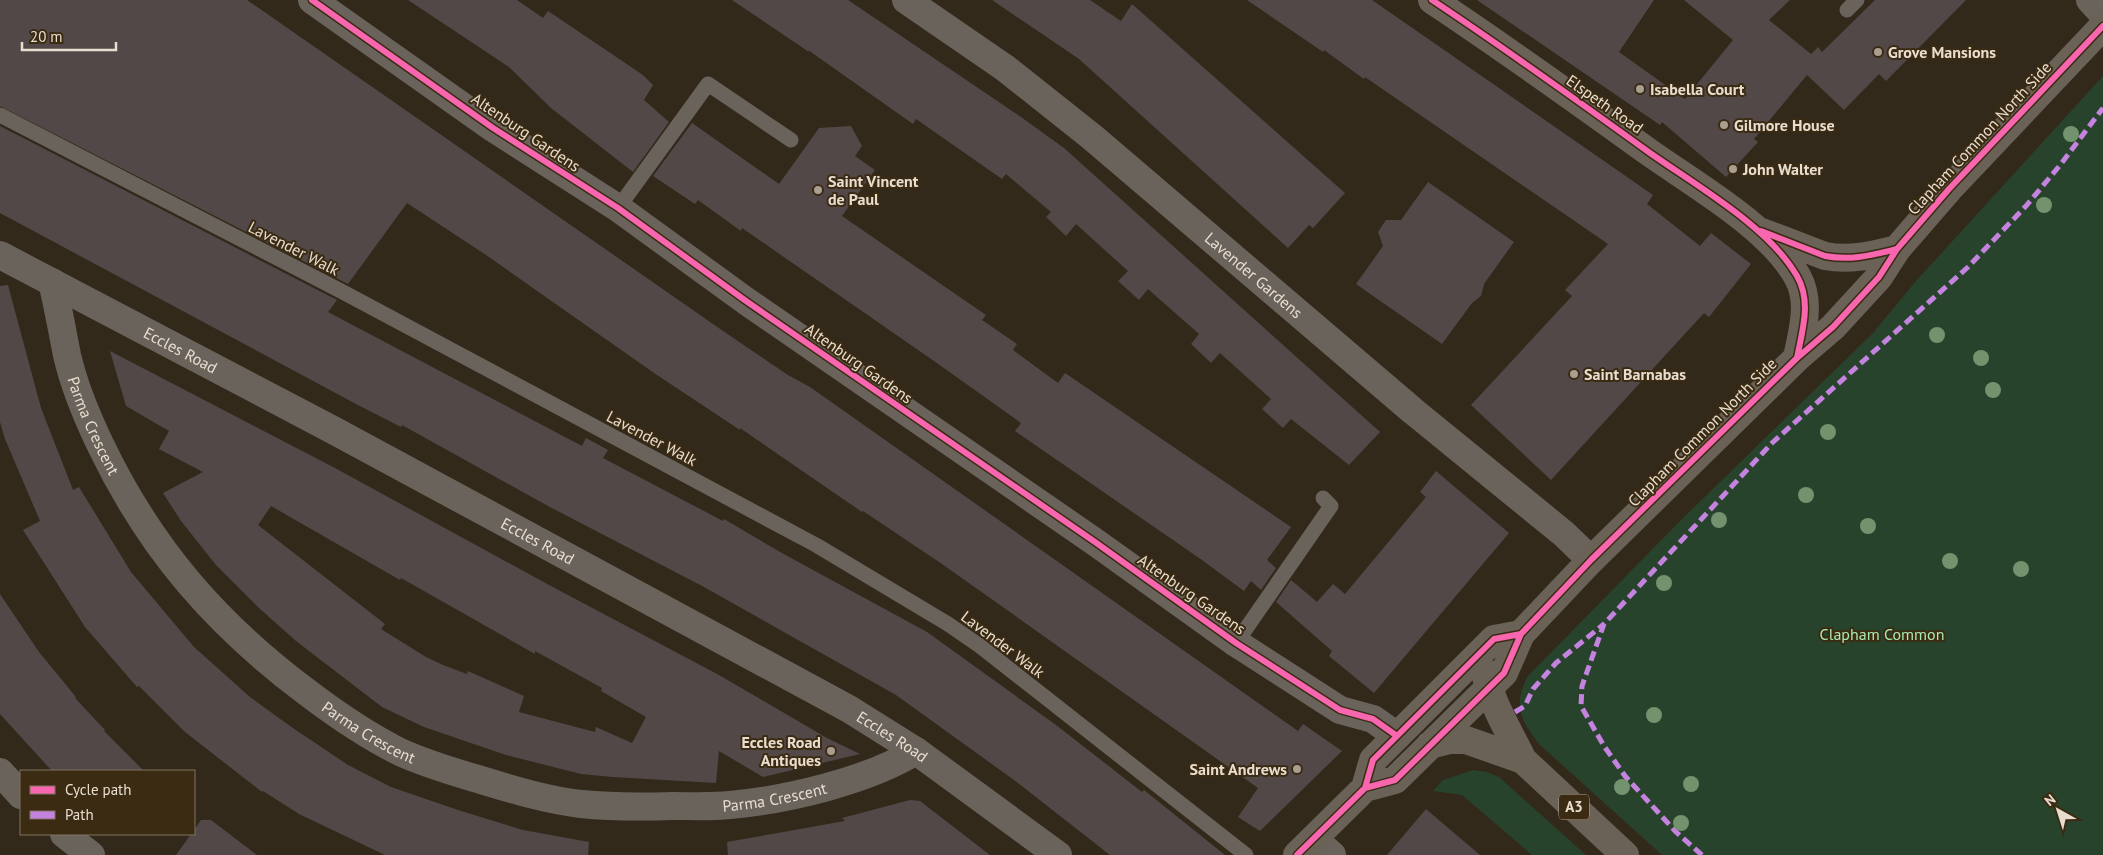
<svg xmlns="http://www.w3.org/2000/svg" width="2103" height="855" viewBox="0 0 2103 855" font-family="'PT Sans',sans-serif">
<rect width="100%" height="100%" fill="#32291b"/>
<path fill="#28432b" d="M2103,76V855H1662L1539,744C1521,720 1512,706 1528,676L1679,522L1873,333L1916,281Z
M1473,770L1487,772L1499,777L1586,855H1532L1462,795L1433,791L1443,780Z"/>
<path fill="#534848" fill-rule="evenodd" d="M0,0H247L726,333L788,375L810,387L1298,731L1303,724L1342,751L1260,831L1238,817L1258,788L942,564L863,511L862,512L740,428V430L654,373L486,255L407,203L348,284L0,106Z
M408,0H517L543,18L548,11L643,75L653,85L644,100L669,122L633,172L551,108L509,67Z
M732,0H848L1021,117L1064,148L1380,432L1349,465L1291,419L1283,428L1262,409L1271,399L1220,353L1211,363L1191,344L1199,334L1148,289L1139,300L1118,281L1128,271L1076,224L1066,236L1046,217L1051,212L1006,174L1002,179L916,119L913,124L808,50L809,52Z
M992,0H1090L1121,21L1132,4L1345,193L1313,228L1309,225L1288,248L1079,59Z
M1247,0H1372L1653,195L1647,204L1700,246L1711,233L1751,264L1709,317L1704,313L1551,480L1471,405L1572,296L1565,290L1608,244L1365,77L1364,79L1324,50L1323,52Z
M1477,0H1654L1619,52L1685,99L1733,40L1684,0H1790L1769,20L1811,54L1818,47L1822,52L1875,0H1966L1886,81L1879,74L1844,110L1807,75L1754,139L1758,142L1726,177L1662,122L1660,125Z
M692,123L779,184L819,128L851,126L862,146L855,156L875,170L842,216L986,315L982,320L1017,344L1013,350L1058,383L1065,373L1291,527L1267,560L1276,568L1261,590L1251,581L1244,591L1202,560L1015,431L1021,423L934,361L742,228L741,231L698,200L695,204L653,176Z
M0,126L337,300L328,312L582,446L586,438L608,450L603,458L723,521L724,519L780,552L927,632L1056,725L1142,792L1144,790L1225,855H1110L1014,780L896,695L704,587L548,506L402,425L401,427L356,404L0,213Z
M1428,182L1514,242L1484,284L1481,296L1472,303L1442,344L1356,284L1383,246L1378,232L1386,220H1401Z
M8,285L41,408L73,490L79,487L131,572L194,647L250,697L290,726L348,765L391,787L458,810L523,830L589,842L588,855H385L299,814L263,791L262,792L185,732L139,686L137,687L85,627L23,530L40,521L5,439L0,422V286Z
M110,351L335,468L549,585L719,675L827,738L860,754L763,777L719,751L716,783L613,777L581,774L506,755L424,727L382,707L296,641L259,608L216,565L181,521L163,493L203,472L159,449L169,431L126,406ZM271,506L400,580L401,578L535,654V651L602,688L601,691L646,717L632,743L596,727L595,732L519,712L524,696L468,671L467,674L443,665L426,657L381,629L385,624L258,525Z
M1436,471L1509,533L1374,693L1329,656L1332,651L1276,602L1291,580L1317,602L1333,584L1345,594L1426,497L1420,492Z
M0,594L39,652L76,697L75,698L105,730L104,731L144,771H52L0,714Z
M910,800L920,801L990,855H728L727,842L845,821L842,818Z
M1426,809L1447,827L1480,855H1387Z
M201,820H211L257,855H176L191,834H194V830Z"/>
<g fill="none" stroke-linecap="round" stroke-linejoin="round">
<path stroke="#6a635c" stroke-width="15" d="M1847,10L1857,0
M0,115L341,291L816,545L948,624L980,646L1246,855
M618,208L708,84L791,140
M1236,643L1331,506L1323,498"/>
<g stroke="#6a635c" stroke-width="28">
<path d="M312,0L493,128L618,208L746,301L1095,542L1236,643L1340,710L1373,719L1397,736"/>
<path id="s1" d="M906,0L1005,68L1092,137L1413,411L1564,534L1591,560"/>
<path d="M2090,0L2103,14"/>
<path id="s2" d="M0,255L333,430L849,709L916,751L1058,855"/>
<path id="s3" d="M52,282C58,306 62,330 67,355C74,386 87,417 101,446C151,550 217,625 308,693C337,715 368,736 400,752C426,764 454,772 481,780C514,790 547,800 581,804C611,807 643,807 673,806C692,806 711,807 730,805C786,800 868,781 916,751"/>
<path d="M0,772L21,795"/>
<path d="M64,834L91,855"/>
<path d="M1314,839L1332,855"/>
</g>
<path stroke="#6a6157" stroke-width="28" d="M1432,0C1506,49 1578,101 1650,153C1697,186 1769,227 1797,276C1812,302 1802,331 1797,358
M1762,232L1825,256C1851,261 1872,255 1897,249
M1485,672C1491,703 1509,731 1523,760
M1430,745L1450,740H1466L1523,760L1625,855
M1365,788L1395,780L1504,673L1521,634L1591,560L1797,358L1833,327L1879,277L1897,249L1949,189L2103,26
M1297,855L1365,788L1373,760L1494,639L1521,634"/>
<path stroke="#c483df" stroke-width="5" stroke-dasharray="10 5" stroke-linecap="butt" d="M1515,712L1525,706L1533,689L1556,663L1604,624
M1702,855L1676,832L1625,776L1604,746L1581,706L1582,686L1604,624L1772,443L1968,267L2026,206L2061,164L2103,108"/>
<defs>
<path id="cycleway" d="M312,0L493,128L618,208L746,301L1095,542L1236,643L1340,710L1373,719L1397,736
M1432,0C1506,49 1578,101 1650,153C1697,186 1769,227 1797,276C1812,302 1802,331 1797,358
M1761,231L1825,256C1851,261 1872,255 1897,249
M1365,788L1395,780L1504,673L1521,634L1591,560L1797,358L1833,327L1879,277L1897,249L1949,189L2103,26
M1297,855L1365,788L1373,760L1494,639L1521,634"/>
</defs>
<use href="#cycleway" stroke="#3b2b12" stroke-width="9"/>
<use href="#cycleway" stroke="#f766af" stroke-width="6"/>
</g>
<g fill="#73936e">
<circle cx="2071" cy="134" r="8"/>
<circle cx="2044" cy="205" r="8"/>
<circle cx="1937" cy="335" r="8"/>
<circle cx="1981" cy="358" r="8"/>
<circle cx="1993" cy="390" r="8"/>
<circle cx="1828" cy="432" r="8"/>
<circle cx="1806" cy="495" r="8"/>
<circle cx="1719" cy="520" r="8"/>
<circle cx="1868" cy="526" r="8"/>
<circle cx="1950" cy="561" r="8"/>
<circle cx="2021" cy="569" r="8"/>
<circle cx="1664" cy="583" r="8"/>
<circle cx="1654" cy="715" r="8"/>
<circle cx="1691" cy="784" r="8"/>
<circle cx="1622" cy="787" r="8"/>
<circle cx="1681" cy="823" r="8"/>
</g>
<g fill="#a89f91" stroke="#3b2b12" stroke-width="2">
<circle cx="1878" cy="52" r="5"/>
<circle cx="1640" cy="89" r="5"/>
<circle cx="1724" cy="125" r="5"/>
<circle cx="1733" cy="169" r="5"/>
<circle cx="818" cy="190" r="5"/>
<circle cx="1574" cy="374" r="5"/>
<circle cx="831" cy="751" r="5"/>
<circle cx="1297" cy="769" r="5"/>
</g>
<g text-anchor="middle" stroke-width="4" stroke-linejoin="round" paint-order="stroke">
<rect fill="#3b2b12" stroke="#b4a897" stroke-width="1" x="1559" y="794.5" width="30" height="25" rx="4"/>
<g font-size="15" font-weight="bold" fill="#e8ded0">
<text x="1574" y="812">A3</text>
</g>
<g font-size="16" font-weight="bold" fill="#e8ded0" stroke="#3b2b12" text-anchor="start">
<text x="1888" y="58">Grove Mansions</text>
<text x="1650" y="95">Isabella Court</text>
<text x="1734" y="131">Gilmore House</text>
<text x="1743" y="175">John Walter</text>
<text x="828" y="187">Saint Vincent<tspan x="828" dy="18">de Paul</tspan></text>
<text x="1584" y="380">Saint Barnabas</text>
<text x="821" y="748" text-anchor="end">Eccles Road<tspan x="821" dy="18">Antiques</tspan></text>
<text x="1287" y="775" text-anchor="end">Saint Andrews</text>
</g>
<g font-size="16" fill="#e8ded0" stroke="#3b2b12">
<text transform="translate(1605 104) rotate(35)" y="6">Elspeth Road</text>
<text transform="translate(526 132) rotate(34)" y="6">Altenburg Gardens</text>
<text transform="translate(1979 138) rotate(-47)" y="6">Clapham Common North Side</text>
<text transform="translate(294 248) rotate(27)" y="6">Lavender Walk</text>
<text dy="6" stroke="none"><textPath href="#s1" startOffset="444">Lavender Gardens</textPath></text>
<text dy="6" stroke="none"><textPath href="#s2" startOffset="204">Eccles Road</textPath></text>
<text transform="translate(859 363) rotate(35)" y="6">Altenburg Gardens</text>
<text dy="6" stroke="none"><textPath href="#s3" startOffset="150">Parma Crescent</textPath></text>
<text transform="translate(1702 432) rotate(-45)" y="6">Clapham Common North Side</text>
<text transform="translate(652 438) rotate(28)" y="6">Lavender Walk</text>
<text dy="6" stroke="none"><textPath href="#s2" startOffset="609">Eccles Road</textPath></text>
<text transform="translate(1192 594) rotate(35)" y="6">Altenburg Gardens</text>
<text transform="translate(1003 644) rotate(37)" y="6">Lavender Walk</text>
<text dy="6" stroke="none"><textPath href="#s3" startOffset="570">Parma Crescent</textPath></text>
<text dy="6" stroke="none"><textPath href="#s2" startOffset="1014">Eccles Road</textPath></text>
<text dy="6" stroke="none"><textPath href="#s3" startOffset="990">Parma Crescent</textPath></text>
</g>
<g font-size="16" fill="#a8e9b2" stroke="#3b2b12">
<text x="1882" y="640">Clapham Common</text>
</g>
</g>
<rect x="20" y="770" width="175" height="65" fill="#3b2b12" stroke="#80735e"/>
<rect x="30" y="786" width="25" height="8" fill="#f766af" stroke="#80735e"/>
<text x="65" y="795" font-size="15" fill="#e8ded0">Cycle path</text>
<rect x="30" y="811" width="25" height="8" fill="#c483df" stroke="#80735e"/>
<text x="65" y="820" font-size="15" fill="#e8ded0">Path</text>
<g transform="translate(2058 810) rotate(321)" stroke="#3b2b12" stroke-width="4" paint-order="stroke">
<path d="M0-4L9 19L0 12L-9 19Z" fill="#e8ded0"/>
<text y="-8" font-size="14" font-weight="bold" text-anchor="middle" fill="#e8ded0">N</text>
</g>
<path d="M22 42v8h94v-8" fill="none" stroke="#e8ded0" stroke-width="2.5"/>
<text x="30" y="42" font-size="15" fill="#e8ded0" stroke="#3b2b12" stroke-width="4" paint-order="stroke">20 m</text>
</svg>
